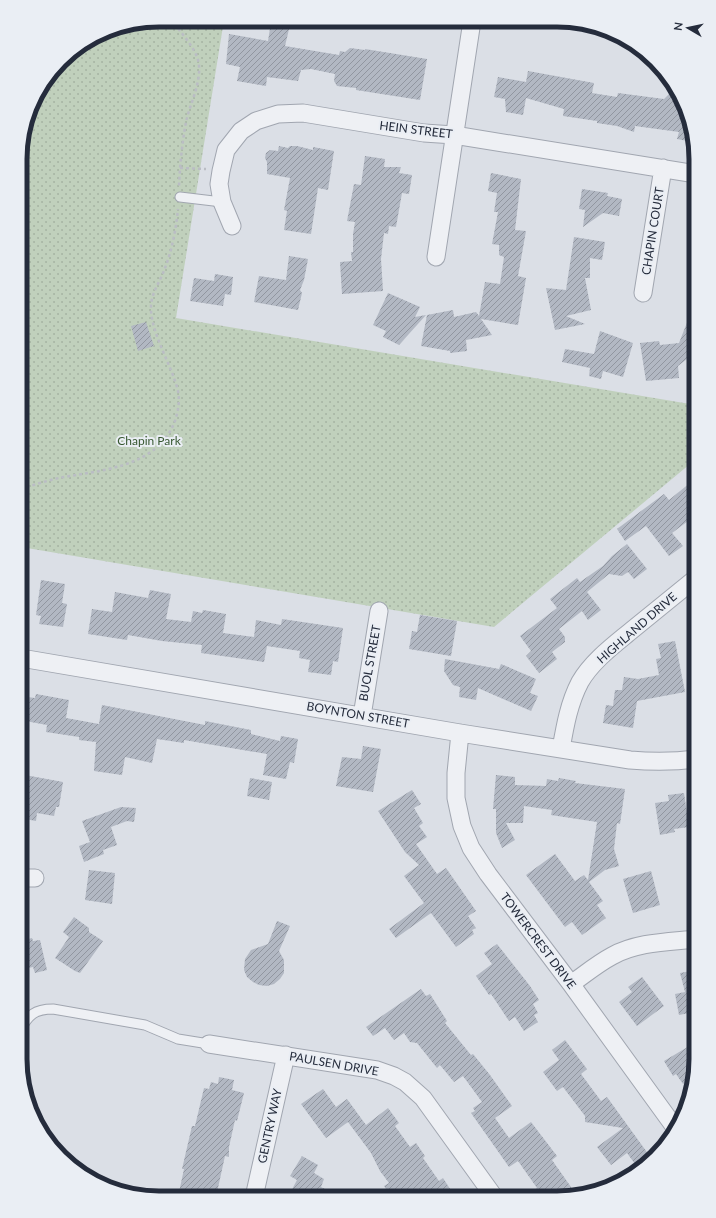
<svg xmlns="http://www.w3.org/2000/svg" width="716" height="1218" viewBox="0 0 716 1218" font-family="Lato,sans-serif">
<defs>
<pattern id="park-dots" width="8" height="8" patternUnits="userSpaceOnUse"><rect width="8" height="8" fill="#c0d0bc"/><path d="M2 2h.1M6 6h.1" fill="none" stroke="#a5b3a2" stroke-width="1.8" stroke-linecap="round"/></pattern>
<pattern id="building-hatch" width="6" height="6" patternUnits="userSpaceOnUse"><rect width="6" height="6" fill="#b2b8c3"/><path d="M-1 1l2-2M0 6l6-6M5 7l2-2" fill="none" stroke="#9196a0"/></pattern>
</defs>
<rect width="100%" height="100%" fill="#dbdfe6"/>
<path fill="url(#park-dots)" d="M159,20H224L176,318L696,405V459L494,627L21,547V141L34,98L67,55L106,31Z"/>
<path fill="url(#building-hatch)" d="M271,22L290,25L285,46L339,55L340,51L345,52L350,48L365,50V49L427,59L420,100L356,90V88L337,86L334,81L335,74L311,69L301,70L298,81L267,77L266,86L237,81L240,67L226,64L229,34L268,41Z
M528,71L594,83L592,93L617,97L618,93L664,99L671,92L675,99L681,101L685,106L693,142L677,139L679,132L635,126L634,132L617,126L597,123V121L563,116L564,109L526,98L523,115L506,112L505,99L494,97L498,77L526,82Z
M279,146L288,148L290,146H297L313,150V147L334,151L328,190L318,188L311,234L284,230L287,211L284,210L290,178L267,174V162L265,158L266,153L270,150L278,151Z
M365,156L385,159L384,167H401L399,173L412,175L409,194L402,193L396,227L389,226L388,234L384,233L381,259L383,291L342,294L340,262L352,261L351,252H353V234L355,222L347,221L354,184L361,185Z
M491,173L521,179L515,230L526,231L518,276L526,278L518,325L481,319L492,335L466,340L467,351L450,353V351L421,346L427,315L453,310L454,317L476,312L479,316L485,282L500,284L504,257L499,255V245L492,244L498,212H494L497,193L488,191Z
M582,189L608,193L607,196L622,199L619,216L603,213L583,227L585,210L579,209Z
M574,237L605,242L602,260L590,258V278H585L591,310L566,316L585,324L555,330L546,288L566,290Z
M289,256L308,259L304,280L300,290L302,293L298,310L254,302L259,276L286,280Z
M215,274L233,277L231,295L225,294L223,306L190,301L194,278L214,281Z
M388,293L420,307L415,317L426,315L399,345L383,337L386,331L373,325Z
M695,302L696,352L678,366L679,378L646,381L640,343L659,341L660,345L679,343Z
M146,322L154,346L138,351L131,326Z
M600,331L633,343L623,377L603,371L601,379L589,376L590,368L562,362L565,349L594,354Z
M696,478V515L672,533L683,546L669,556L646,526L625,541L617,529L664,494L669,500Z
M627,544L647,569L634,579L628,572L622,576L609,574L587,592L601,610L588,620L582,611L559,629L565,637V642L552,652L557,659L539,673L526,656L531,651L520,636L557,608L550,599L577,578L580,582L603,566L612,556Z
M41,580L65,584L62,603L67,604L63,627L39,624L41,616L36,615Z
M150,590L171,594L166,619L191,622L193,611L202,613L203,610L226,614L223,633L254,637L256,620L281,625L282,619L343,628L338,662L333,661L331,675L308,672L310,660L299,658L300,651L267,646L264,662L201,653L202,645L162,641L128,635L127,640L88,634L92,609L112,612L115,592L148,598Z
M420,615L457,621L451,656L409,649L412,631L417,632Z
M675,641L685,692L637,701L633,728L603,723L606,705L613,706L615,690H622L624,677L638,679L659,675L656,659L661,658L658,644Z
M445,659L499,669L501,664L536,679L530,693L538,696L531,711L478,688L476,700L459,697L460,687L453,685L444,671Z
M36,694L69,700L66,718L99,724L102,705L205,725V721L251,730V734L280,741L281,736L298,739L294,763L290,762L286,779L263,775L267,754L184,740V743L157,739L152,763L125,757L122,775L94,771L96,742L79,740V737L46,732L47,725L20,720V696L35,698Z
M363,746L381,749L373,792L336,786L342,757L361,759Z
M25,775L63,782L59,807H56L54,816L37,813L36,821L20,818V807Z
M496,775L515,777V785L546,786L547,779L558,781L559,778L576,781L575,783L625,789L620,824L617,823L614,849L619,866L605,870L589,882L603,901L597,905L606,918L582,935L572,922L565,927L526,875L555,854L575,881L584,875L588,880L597,822L551,815L552,810L524,806L523,823H506L515,840L502,848L496,833V809H493Z
M250,778L272,782L269,800L247,796Z
M412,790L421,804L414,808L423,823L419,826L427,837L416,844L437,874L446,868L476,911L468,916L476,928L472,930L474,934L456,947L431,913L396,938L389,929L424,903L404,876L419,865L405,852L378,811Z
M684,793L689,827L674,829L675,832L660,835L655,803L669,801L668,795Z
M121,807L136,808L134,822L127,821L111,827L117,845L103,850L104,854L84,862L79,846L90,842L82,821Z
M89,870L115,873L112,904L85,900Z
M651,871L660,905L633,913L623,879Z
M74,917L89,928V932L103,941L80,973L75,971L55,958L69,937L63,932Z
M277,921L290,926L279,951L284,960V973L280,979L274,984L267,986L259,985L253,982L247,977L244,970L245,959L251,950L268,944Z
M32,938L33,941L40,940L47,970L35,973L33,967L20,970V941Z
M497,944L530,986L539,1000L533,1004L538,1013L534,1015L538,1022L524,1031L515,1017L509,1021L491,994L489,995L476,976L492,964L484,953Z
M696,970V1017L690,1018L689,1013L679,1015L675,994L685,992L680,973Z
M642,977L664,1006L637,1026L619,1002L632,992L628,987Z
M421,989L426,996L430,994L447,1021L445,1023L471,1055L473,1054L490,1075L512,1106L495,1118L509,1138L531,1122L557,1156L552,1160L576,1194L557,1198H523L537,1188L518,1161L509,1167L471,1113L475,1111L473,1108L482,1102L463,1076L454,1082L440,1065L437,1068L417,1043L410,1042L404,1033L394,1040L385,1028L373,1036L366,1027Z
M565,1040L587,1069L581,1074L601,1101L607,1097L649,1155L635,1164L627,1153L611,1165L597,1147L623,1128L585,1122V1116L563,1087L557,1091L543,1072L559,1060L552,1050Z
M696,1042V1068L693,1078L683,1084L676,1074L673,1076L664,1061Z
M219,1077L234,1080L232,1090L244,1093L237,1121L235,1120L229,1147V1157L225,1156L216,1197H178L184,1169H182L192,1126H195L204,1088L209,1089L211,1082L218,1084Z
M323,1089L336,1107L347,1099L366,1125L388,1108L399,1123L395,1126L410,1147L416,1143L425,1156L423,1158L439,1181L443,1178L456,1198H392L384,1186L389,1183L380,1171L371,1153L348,1122L326,1138L301,1104Z
M302,1156L318,1165L314,1173L324,1179L321,1187L341,1197H288L297,1180L290,1176Z"/>
<g fill="none" stroke-linecap="round" stroke-linejoin="round">
<defs>
<path id="service" d="M180,197L222,202
M20,1031C28,1015 35,1009 53,1009L145,1025L178,1039L209,1044"/>
<path id="minor" d="M232,226L222,202L219,184L221,171L226,150L241,131L256,121L278,114L303,113L424,133L454,135L696,174
M436,257L472,21
M643,293L663,168
M21,658L460,733L630,760C653,762 673,762 696,759
M362,716L379,611
M460,733L456,773V798L462,826L471,848L488,874L571,984L676,1129
M561,749C565,726 569,703 580,682C592,661 614,645 632,630C653,613 675,595 696,578
M20,878H35
M571,984C584,975 597,964 612,956C637,942 668,942 696,939
M209,1044L377,1070L394,1076L405,1082L423,1098L495,1198
M254,1197L286,1055"/>
</defs>
<use href="#service" stroke="#a1a6b0" stroke-width="11"/>
<use href="#minor" stroke="#a1a6b0" stroke-width="19"/>
<path stroke="#babdc4" stroke-width="2.5" stroke-dasharray="3 3" stroke-linecap="butt" d="M170,20C179,29 195,48 198,60C203,80 190,103 186,122C182,143 180,165 179,186
M180,168L206,169
M21,489C33,485 46,481 59,478C101,470 157,468 175,421C178,411 180,402 178,391C172,366 153,337 151,311C150,293 160,283 165,268C172,250 176,229 178,209"/>
<use href="#service" stroke="#eef0f4" stroke-width="9"/>
<use href="#minor" stroke="#eef0f4" stroke-width="17"/>
</g>
<g text-anchor="middle" stroke-width="4" stroke-linejoin="round" paint-order="stroke">
<g font-size="12" fill="#252c3c" stroke="#eaeef4">
<text transform="translate(416 130) rotate(7)" y="4">HEIN STREET</text>
<text transform="translate(653 231) rotate(-81)" y="4">CHAPIN COURT</text>
<text transform="translate(637 628) rotate(-41)" y="4">HIGHLAND DRIVE</text>
<text transform="translate(370 663) rotate(-80)" y="4">BUOL STREET</text>
<text transform="translate(358 715) rotate(10)" y="4">BOYNTON STREET</text>
<text transform="translate(538 941) rotate(53)" y="4">TOWERCREST DRIVE</text>
<text transform="translate(334 1064) rotate(10)" y="4">PAULSEN DRIVE</text>
<text transform="translate(270 1126) rotate(-78)" y="4">GENTRY WAY</text>
</g>
<g font-size="12" fill="#385832" stroke="#eaeef4">
<text x="149" y="445">Chapin Park</text>
</g>
</g>
<path d="M0 0H716V1218H0ZM159 27H557A132 132 0 0 1 689 159V1059A132 132 0 0 1 557 1191H159A132 132 0 0 1 27 1059V159A132 132 0 0 1 159 27Z" fill="#eaeef4" fill-rule="evenodd"/>
<path fill="none" stroke="#252c3c" stroke-width="5" d="M159 27H557A132 132 0 0 1 689 159V1059A132 132 0 0 1 557 1191H159A132 132 0 0 1 27 1059V159A132 132 0 0 1 159 27Z"/>
<g transform="translate(688 28) rotate(279)" stroke="#eaeef4" stroke-width="3" paint-order="stroke">
<path d="M0-3L7 15L0 10L-7 15Z" fill="#252c3c"/>
<text y="-6" font-size="11" font-weight="bold" text-anchor="middle" fill="#252c3c">N</text>
</g>
</svg>
